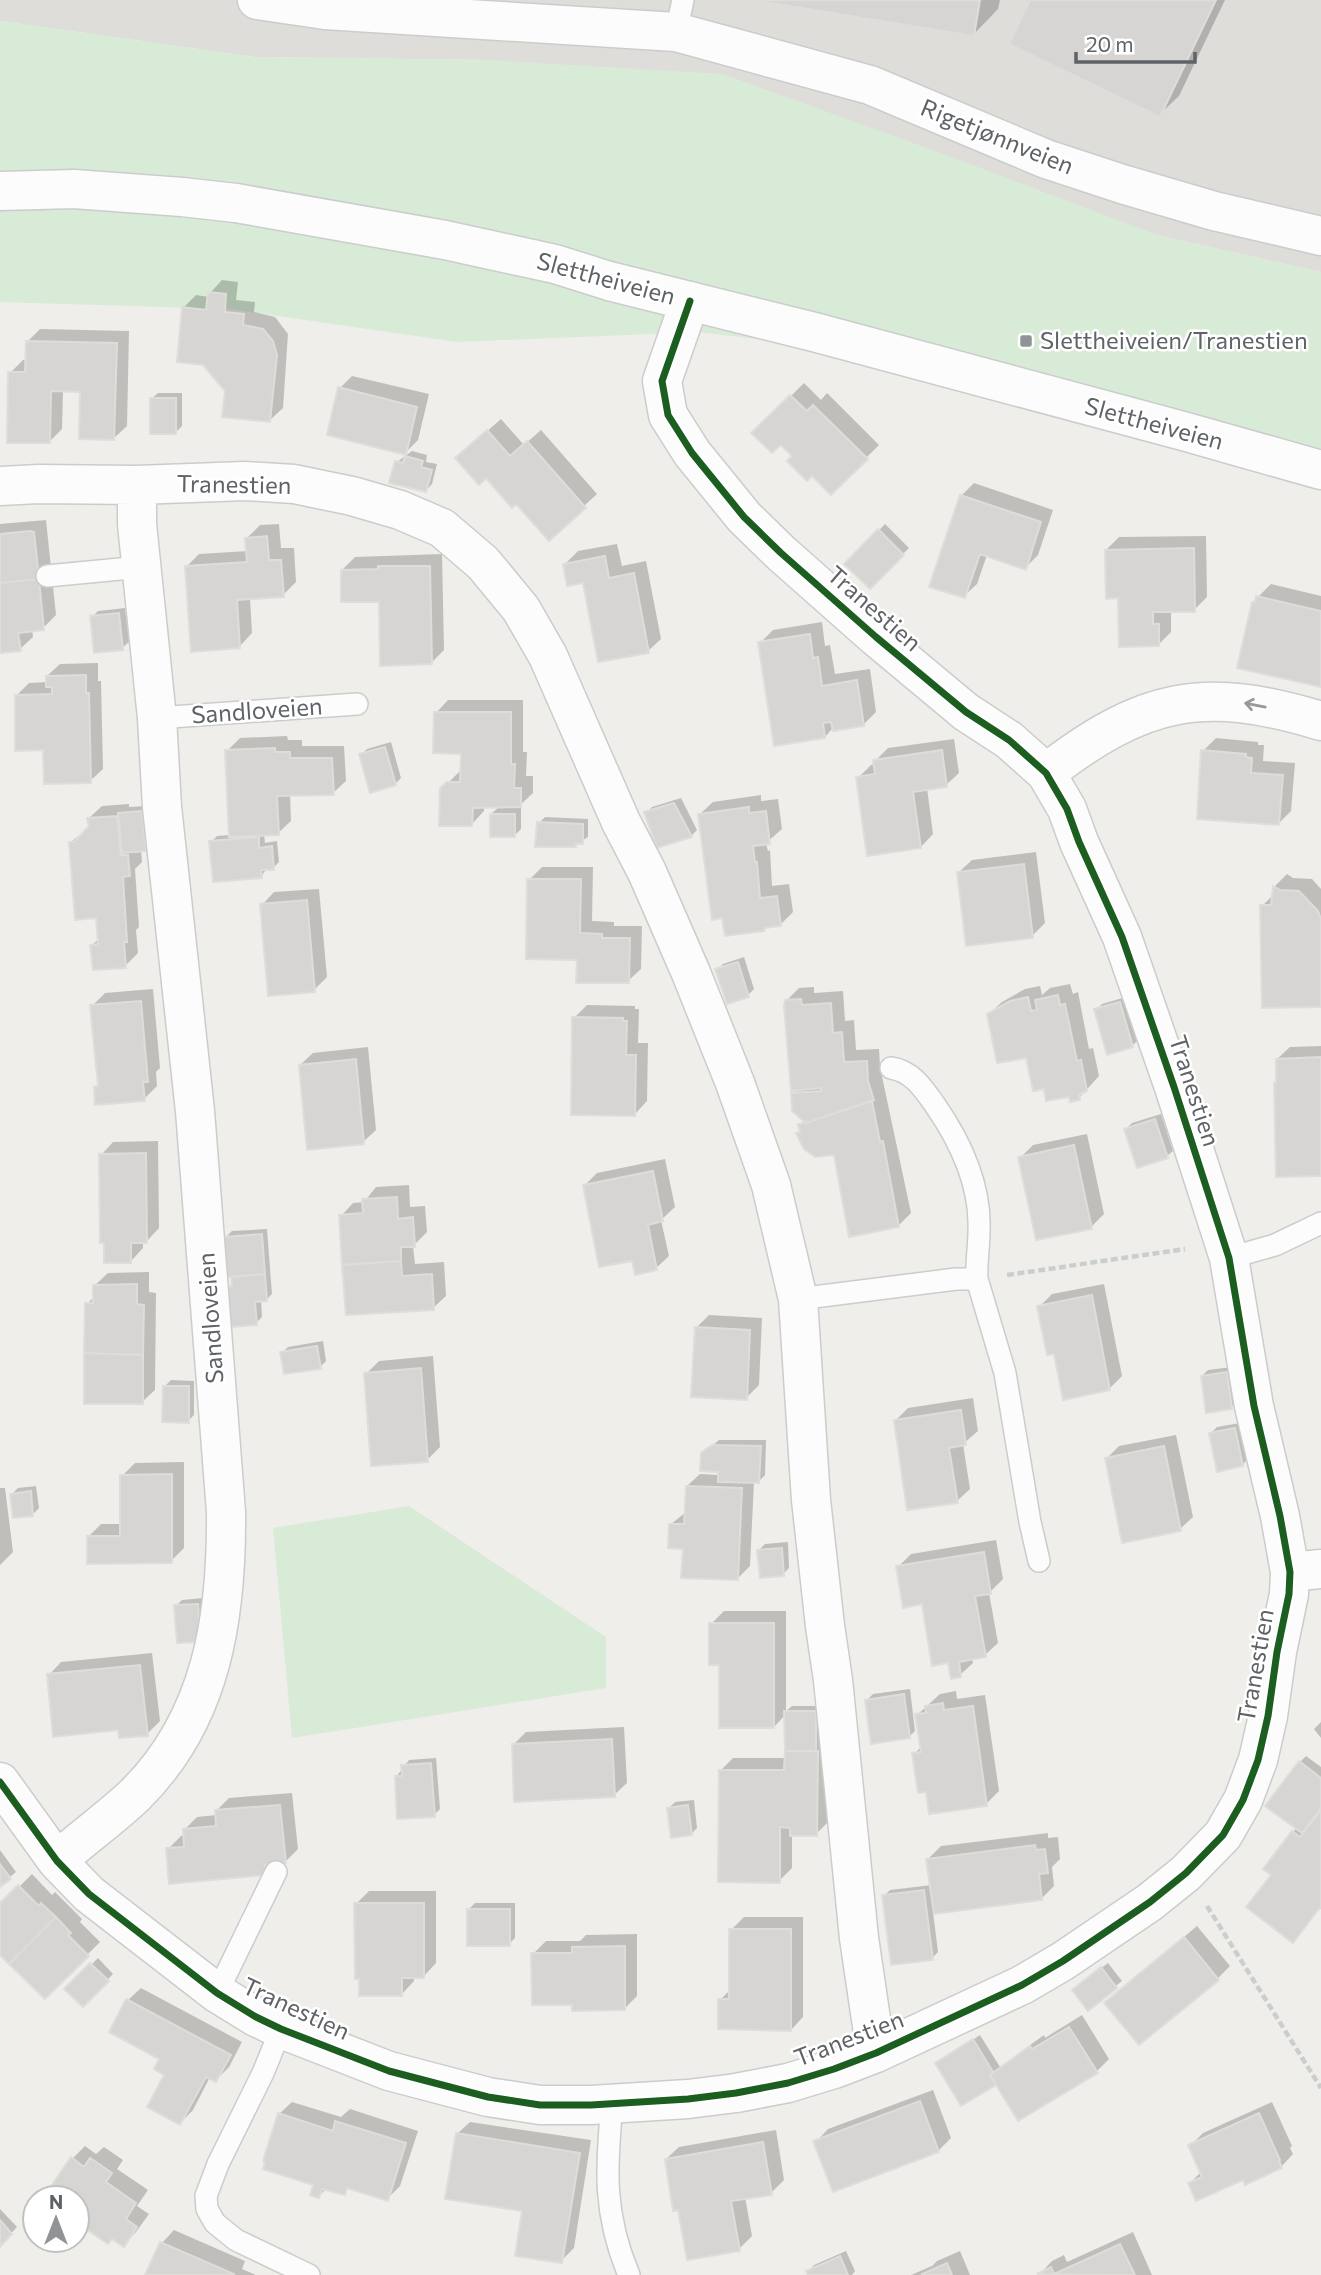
<svg xmlns="http://www.w3.org/2000/svg" width="1321" height="2275" viewBox="0 0 1321 2275" font-family="Commissioner,sans-serif">
<rect width="100%" height="100%" fill="#efeeea"/>
<path fill="#dfddda" d="M0,0H1321V272L1157,235L489,60L255,57L0,21Z"/>
<path fill="#d8ebd6" d="M0,21L255,57L489,60L723,74L946,155L1157,235L1321,272V481L931,359L697,332L457,342L229,309L0,302Z
M409,1506L606,1637V1688L292,1738L273,1528Z"/>
<path fill="#0003" d="M761,0H1000L998,9L974,34Z
M1033,0H1225L1179,96L1160,114Z
M222,280L238,282L236,300L255,302L254,312L275,317L288,334L283,408L270,420L227,391L183,308L196,295L209,297L210,293Z
M40,329L129,331L127,426L114,438L82,390H63L62,429L49,442L10,373L23,360H27V342Z
M352,376L429,394L418,440L405,453L340,388Z
M804,383L821,400L827,393L879,445L831,493L781,442L754,433Z
M158,393H182V426L176,432L151,399Z
M501,419L524,445L541,430L597,494L549,538L470,446Z
M412,451L427,455L426,462L437,464L432,484L426,490L397,462Z
M974,483L1053,510L1038,555L1025,568L987,555L977,584L964,596L961,496Z
M46,520L56,615L43,628L32,629L33,637L20,649L0,651V524Z
M279,524L281,548H294L296,582L283,595L250,598L252,633L240,646L186,567L199,554L248,551L247,538L260,525Z
M885,524L909,548L870,586L847,564Z
M1206,536L1207,597L1194,610H1171V632L1158,645L1119,596L1106,550L1119,537Z
M617,544L622,566L646,561L661,639L648,651L584,581L565,564L578,551Z
M442,554L444,650L431,663L380,600L342,570L355,557Z
M1271,584L1321,596V686L1253,602Z
M125,608L129,642L122,648L92,617L98,611Z
M822,622L825,646L830,645L835,674L870,669L876,712L863,725L832,729L825,737L760,643L773,630Z
M98,663V681H101L103,769L90,781L16,696L29,683L48,682L47,676L60,664Z
M448,700H523V752H527L526,776H533V793L517,808H521V829L515,835L491,814L500,806H484V811L472,824L442,789L461,770L462,752L436,713Z
M287,736L288,740H302V746H344L346,781L333,793L290,794L291,821L278,833L264,834L265,843L277,841L279,862L273,868H267L261,877L211,842L217,836L230,835L227,751L240,738Z
M1216,738L1258,742V745H1264L1263,761L1295,763L1291,811L1279,823L1203,751Z
M954,739L959,773L946,785L927,788L933,834L921,847L858,778L871,765L875,764V761L888,748Z
M391,742L401,778L395,784L361,755L367,749Z
M761,795V801L778,799L782,829L766,843L768,851L770,850L772,886L789,884L793,912L780,925L767,926L764,930L700,814L713,802Z
M681,798L697,830L691,836L646,813L652,807Z
M129,804V807L148,806L151,843L145,849L141,850L142,862L135,869L139,927L136,930L138,953L125,966L92,945L100,938L98,917L71,842L91,826L89,818L102,806Z
M545,817L588,819V837L575,845L539,823Z
M1036,852L1045,923L1032,936L959,872L972,860Z
M542,867H593L592,921L614,922V926H642L641,969L628,981L578,958L529,880Z
M1287,874L1293,878L1312,879L1321,889V1006L1262,906L1274,894V887Z
M319,889L327,977L314,990L262,905L274,892Z
M744,957L754,989L748,995L717,970L723,964Z
M1070,984L1073,994L1078,992L1089,1049L1093,1048L1099,1076L1079,1098L1045,1087L1027,1056L989,1014L1002,1002L1025,989L1040,986L1042,995L1050,988Z
M814,987V993L843,991L845,1021L854,1020L856,1050L879,1049L880,1067L911,1213L898,1226L835,1153L798,1133L801,1130L800,1125L805,1120L793,1094L798,1088L786,1001L799,988Z
M153,989L160,1068L156,1072L157,1086L144,1099L96,1087L99,1084L92,1006L105,993Z
M1126,997L1138,1040L1132,1046L1096,1010L1102,1004Z
M587,1005L635,1006V1009H639L638,1043H648L647,1101L635,1114L574,1018Z
M1321,1046V1174L1278,1081L1277,1059L1290,1047Z
M368,1047L376,1130L363,1142L300,1065L313,1053Z
M1161,1114L1173,1151L1167,1156L1126,1129L1132,1123Z
M1087,1134L1104,1214L1091,1227L1020,1158L1033,1145Z
M158,1141L159,1228L147,1241H143V1248L131,1261L101,1155L113,1142Z
M665,1159L675,1207L661,1220L669,1256L656,1268L633,1259L585,1185L597,1173Z
M409,1185L410,1207L425,1206L427,1232L413,1246L415,1264L444,1262L446,1296L433,1308L341,1216L353,1203L364,1202L376,1187Z
M267,1229L272,1294L266,1300H261L262,1317L256,1323L230,1287L234,1283L226,1237L232,1231Z
M149,1272V1292L156,1293L155,1390L142,1402L87,1304L95,1296V1285L108,1273Z
M1104,1284L1122,1376L1109,1389L1056,1352L1039,1307L1052,1294Z
M709,1315L762,1318L759,1385L746,1398L696,1328Z
M323,1341L326,1361L320,1367L282,1353L288,1347Z
M433,1356L440,1447L427,1460L366,1374L379,1361Z
M1232,1367L1237,1401L1231,1407L1202,1376L1208,1370Z
M171,1380L194,1381V1415L188,1421L165,1386Z
M973,1398L978,1431L963,1444L970,1489L957,1501L895,1421L908,1408Z
M1240,1423L1248,1459L1242,1465L1211,1433L1217,1427Z
M1176,1435L1193,1517L1180,1529L1106,1459L1119,1446Z
M719,1440H766L765,1475L759,1481H754L750,1566L737,1579L684,1547L671,1524L686,1512L687,1486L700,1474L720,1475V1470L702,1454Z
M184,1462V1548L171,1561L89,1536L101,1524H122V1476L135,1463Z
M36,1486L39,1508L33,1514L12,1494L18,1488Z
M0,1488H5L13,1552L0,1565Z
M996,1540L1003,1579L989,1593L998,1643L985,1655L972,1658L973,1663L960,1675L950,1661L924,1602L898,1567L911,1554Z
M788,1542L789,1568L783,1574L759,1550L765,1544Z
M204,1598L206,1634L176,1606L182,1600Z
M724,1611H786V1711L792,1706H821L829,1821L816,1834H792V1868L779,1881L720,1771L733,1758H786V1714L774,1727L721,1663L711,1624Z
M152,1653L160,1721L147,1734L49,1675L61,1662Z
M910,1689L915,1731L909,1737L867,1700L873,1694Z
M956,1691L957,1699L985,1695L999,1791L986,1804L928,1790L914,1754L922,1746L917,1715L940,1694Z
M1321,1722V1738L1314,1729Z
M624,1727L627,1783L614,1795L514,1744L526,1732Z
M1306,1756L1321,1767V1808L1317,1812H1321V1908L1293,1940L1274,1875L1265,1868L1297,1827L1300,1762Z
M436,1758L440,1809L434,1815L396,1777L409,1760Z
M292,1793L298,1849L285,1862H277L265,1874L168,1849L181,1836L185,1835L184,1830L197,1817L217,1815L216,1811L229,1798Z
M694,1800L697,1828L691,1834L669,1808L675,1802Z
M1048,1833V1838L1058,1837L1060,1859L1052,1867L1054,1886L1042,1898L933,1912L938,1952L932,1958L884,1896L890,1890L932,1885L928,1859L941,1846Z
M0,1850L16,1872L0,1885Z
M32,1874L52,1895L55,1892L82,1919L80,1922L100,1942L45,1997L0,1952V1906Z
M369,1891H436V1963L424,1976H414V1981L402,1994L356,1904Z
M475,1903H515V1938L509,1944L469,1909Z
M744,1917H803V2017L791,2030L720,2000L731,1989V1930Z
M1197,1926L1230,1966L1217,1979L1106,2003Z
M637,1934V1996L625,2008L574,2003L533,1954L546,1941H580L586,1935Z
M98,1958L113,1974L83,2005L67,1989Z
M1108,1963L1122,1981L1088,2008L1080,1984Z
M141,1988L242,2042L229,2067L216,2080L210,2077L193,2110L180,2123L162,2058L128,2000Z
M1082,2015L1109,2059L1096,2072L996,2082L962,2104L937,2064L980,2035L1000,2067L1044,2035L1045,2038Z
M933,2090L951,2138L938,2151L834,2190L816,2142L828,2129Z
M292,2102L341,2117L350,2109L418,2131L400,2186L387,2199L350,2187L344,2194L327,2188L319,2196L316,2184L279,2114Z
M1272,2102L1292,2146L1290,2148L1293,2154L1281,2167L1244,2178L1190,2183L1201,2172L1190,2146L1203,2133Z
M470,2122L591,2140L574,2248L561,2261L524,2209L457,2134Z
M776,2130L784,2180L771,2193L745,2197L752,2236L739,2249L680,2208L666,2159L679,2147Z
M85,2146L96,2154L104,2147L123,2160L117,2169L148,2190L137,2206L149,2214L136,2232L123,2245L113,2237L77,2222V2198H45L72,2159Z
M0,2209L17,2227L0,2245Z
M35,2213V2227L29,2222Z
M174,2230L245,2261L242,2269L256,2275H147L162,2243Z
M1133,2232L1152,2275H1039L1052,2261L1064,2255L1067,2262Z
M846,2251L855,2271L852,2275H810L809,2271L814,2265Z
M960,2251L970,2275H911L932,2266L937,2261Z"/>
<path fill="#d6d5d3" stroke="#deddd9" stroke-width="2" d="M753,0H980L974,36Z
M1030,0H1216L1160,117L1009,44Z
M208,292L226,294L225,312L244,314L243,325L263,329L273,341L277,355L270,422L222,417L225,391L203,365L177,362L182,307L206,310Z
M26,341L117,343L114,440L79,439L80,392L51,391L50,443H7L8,372H25Z
M338,387L417,407L406,455L327,435Z
M790,395L807,411L813,405L868,459L831,495L812,476L807,481L787,461L792,456L781,445L772,453L751,433Z
M150,398H176V434H150Z
M487,430L510,456L527,441L586,508L549,541L516,504L512,508L486,478L479,485L455,458Z
M405,456L423,461L421,467L432,470L426,492L389,483L395,461L403,463Z
M960,495L1041,522L1026,570L980,554L965,598L929,587Z
M878,529L904,555L870,589L844,564Z
M30,531L34,532L39,579L0,583V534Z
M267,536L269,560H281L284,597L237,600L240,648L191,652L185,566L247,562L245,538Z
M1194,548L1195,612H1153V624H1159V646L1119,647L1118,598L1106,599L1105,550Z
M605,556L609,578L634,573L649,653L598,662L583,583L567,586L563,564Z
M378,566H430L432,664L380,666L379,602H341V570L378,569Z
M39,579L44,630L18,633L21,651L0,653V583Z
M1256,596L1321,611V687L1237,668L1252,602H1255Z
M119,613L123,650L94,653L90,616Z
M810,634L813,658L818,657L822,686L857,680L864,726L833,731L831,722L823,723L825,738L774,746L758,642Z
M86,675V693H89L91,783L44,784L43,750L15,751V695L52,694V687H46V676Z
M434,712H511V764H515L514,788H521V807L473,808L472,826H439L440,788L447,782H460L461,754L433,753Z
M385,747L396,785L370,793L359,754Z
M275,748V752H290V758H332L334,795L277,796L279,835L229,837L225,750Z
M942,750L947,787L913,792L921,848L867,856L856,777L875,774L873,760Z
M1201,750L1246,754V757L1252,758L1251,773L1283,775L1279,825L1197,819Z
M674,803L692,837L657,848L644,812Z
M749,807V813L766,811L770,844L753,846L755,862H757L760,898L777,896L781,926L764,928V931L725,936L722,918L712,920L698,814Z
M142,811L146,851L122,853L118,813Z
M490,814H515V837H490Z
M117,816L121,855H128L130,876L123,877L127,942H124L126,968L93,970L90,945L98,944L96,918L75,920L69,842H74L89,826L87,818Z
M537,822L583,824V844H576V847H535Z
M259,837V848L272,846L274,870H261L262,878L213,882L209,841Z
M1024,864L1033,938L966,946L957,872Z
M527,879H581L580,933L602,934V938H630L629,983H576L577,960L526,959Z
M1273,886L1280,890L1299,891L1318,911L1321,919V1007L1262,1008L1260,905H1271Z
M307,900L315,992L268,996L260,904Z
M738,962L749,997L727,1004L715,969Z
M1058,995L1060,1005L1065,1004L1077,1061L1081,1060L1087,1091L1079,1095L1080,1100L1070,1102L1069,1097L1046,1101L1044,1089L1033,1091L1026,1058L997,1063L987,1014L1010,1001L1028,997L1031,1011L1037,1010L1035,1000Z
M801,999L802,1005L831,1003L833,1033L842,1032L844,1062L867,1061L868,1081L874,1100L806,1123L792,1111L791,1093L821,1091V1088L791,1091L784,1006L785,1000Z
M141,1001L148,1082H143L145,1101L95,1105L94,1087L98,1086L90,1005Z
M1120,1002L1133,1047L1107,1055L1094,1009Z
M572,1017L623,1018V1021H627L626,1055H636L635,1116L571,1115Z
M1321,1057V1176L1276,1177L1274,1083H1276V1059Z
M356,1059L364,1144L307,1150L299,1065Z
M872,1101L880,1142L883,1141L899,1227L849,1237L834,1155L815,1157L804,1149L796,1133L800,1132L798,1124L806,1123Z
M1155,1119L1168,1158L1137,1168L1124,1129Z
M1074,1145L1092,1229L1036,1240L1018,1157Z
M146,1153L147,1243H131V1263H104V1243H100L99,1154Z
M653,1171L663,1221L648,1225L657,1270L635,1275L632,1261L599,1267L583,1185Z
M397,1197L398,1219L413,1217L415,1247H401V1261L342,1265L339,1215L363,1213L362,1199Z
M262,1234L265,1274L227,1277L224,1237Z
M401,1261L402,1276L432,1274L434,1310L346,1315L342,1265Z
M265,1274L267,1301L255,1302L257,1325L231,1327L228,1287L232,1286L231,1277Z
M137,1284V1304L144,1305L143,1355L84,1353L85,1303H93V1285Z
M1092,1295L1110,1390L1063,1400L1054,1354L1047,1355L1037,1306Z
M695,1327L750,1330L747,1400L691,1397Z
M317,1346L321,1369L284,1374L280,1352Z
M84,1353L143,1355V1404H84Z
M421,1368L428,1462L371,1466L364,1373Z
M1227,1372L1232,1409L1206,1413L1201,1376Z
M163,1386H189V1423L162,1422Z
M961,1410L966,1445L949,1448L958,1503L907,1510L894,1420Z
M1235,1428L1243,1466L1217,1472L1209,1433Z
M712,1445L761,1446L759,1483L718,1482V1472L700,1471L701,1453Z
M1164,1446L1181,1531L1122,1543L1105,1458Z
M172,1474V1563L87,1564V1536H120V1475Z
M686,1486L742,1488L738,1580L681,1578L683,1549L668,1548L669,1524H684Z
M31,1491L33,1516L13,1518L10,1494Z
M782,1548L784,1576L760,1578L757,1550Z
M984,1552L991,1594L975,1596L986,1657L959,1662L961,1677L951,1679L948,1663L932,1666L922,1604L903,1608L896,1566Z
M198,1604L201,1642L177,1643L174,1605Z
M709,1623H774V1728H719V1665H709Z
M140,1665L148,1736L119,1738L118,1730L53,1737L47,1674Z
M904,1694L910,1738L871,1744L865,1700Z
M943,1703L944,1710L973,1706L987,1806L929,1814L926,1792L918,1793L912,1753L921,1752L915,1714L926,1713L925,1706Z
M784,1711H816V1751H785Z
M612,1739L615,1797L514,1802L512,1744Z
M785,1751H818L817,1836H790V1828L780,1827V1883L718,1882L719,1770H784Z
M1299,1761L1321,1778V1808L1302,1833L1265,1806Z
M431,1763L435,1817L397,1819L395,1776H402L401,1765Z
M280,1805L286,1863L265,1865L266,1875L169,1884L166,1848L184,1847L183,1829L216,1826L215,1810Z
M688,1805L692,1835L671,1838L667,1808Z
M1321,1810V1906L1293,1943L1246,1907L1271,1875L1263,1869L1292,1831L1300,1837Z
M1035,1845L1036,1850L1045,1849L1048,1873L1039,1874L1042,1900L934,1914L926,1859Z
M0,1864L11,1879L0,1887Z
M18,1885L39,1906L41,1903L56,1917L9,1964L0,1955V1903Z
M924,1890L933,1960L891,1965L882,1895Z
M354,1903H424V1978H402V1996H359V1979H355Z
M467,1909H510V1946H467Z
M56,1917L71,1933L68,1935L89,1956L45,1999L9,1964Z
M729,1929H791V2031L718,2029V1999H729Z
M1184,1937L1219,1980L1139,2045L1104,2003Z
M625,1946V2010L572,2011V2005H532L531,1953H572V1947Z
M90,1963L109,1981L83,2007L64,1989Z
M1101,1967L1117,1988L1088,2011L1072,1990Z
M126,1999L231,2055L216,2082L206,2077L180,2125L147,2107L164,2075L154,2069L159,2059L109,2032Z
M1069,2027L1098,2073L1018,2121L990,2075L1030,2046L1032,2049Z
M973,2039L993,2072L990,2075L996,2085L961,2106L935,2063Z
M920,2101L939,2152L833,2192L813,2141Z
M278,2113L333,2131L335,2121L406,2143L388,2201L347,2188L345,2195L322,2189L319,2198L310,2195L313,2185L263,2169L265,2162L263,2161Z
M1259,2113L1280,2160L1279,2161L1282,2168L1245,2185L1243,2180L1196,2201L1188,2183L1202,2177L1188,2145Z
M456,2133L580,2153L562,2263L515,2256L522,2211L445,2199Z
M763,2142L772,2195L731,2201L740,2251L687,2260L678,2210L673,2211L665,2159Z
M71,2157L84,2167L90,2158L112,2173L106,2182L136,2203L126,2219L137,2227L124,2247L112,2239L108,2244L77,2223V2198H43Z
M0,2220L12,2234L0,2247Z
M160,2242L234,2274L233,2275H145Z
M1120,2244L1135,2275L1037,2274L1051,2267L1054,2274Z
M840,2256L848,2275H808L806,2271Z
M947,2263L952,2275H923L922,2274Z"/>
<g fill="none" stroke-linecap="round" stroke-linejoin="round">
<defs>
<path id="service" d="M676,32L683,0
M47,576L141,567
M157,718L357,704
M891,1068C912,1071 923,1088 935,1105C960,1141 981,1185 979,1231C979,1247 976,1263 977,1279
M1229,1258L1275,1245L1321,1223
M798,1299L956,1279H977L1005,1373L1030,1522L1039,1561
M217,1993L276,1872
M281,2029L263,2073L218,2164L206,2196L207,2209L215,2223L236,2240L309,2275
M612,2104C606,2168 603,2214 629,2275"/>
<path id="minor" d="M0,486L38,484L137,485L245,481L294,484L352,496L400,510L442,528L483,563L521,609L548,656L621,822L647,872L691,973L735,1083L771,1185L798,1299L811,1500L825,1626L833,1680L859,1938L876,2053
M1046,773C1143,698 1203,685 1321,721
M1290,1572L1321,1569
M0,1782L57,1861L89,1894L217,1993L256,2017L281,2029L389,2071L488,2097L540,2105H591L688,2099L736,2093L788,2083L834,2069L876,2053L1022,1985L1063,1961L1150,1902L1186,1873L1223,1835L1243,1800L1258,1760L1268,1716L1277,1652L1289,1594L1290,1572L1280,1516L1254,1406L1229,1258L1174,1087L1122,937L1079,842L1067,809L1046,773L1009,740L966,712L876,637L781,553L744,517L692,453L668,415L662,381L690,301
M57,1861C82,1838 111,1818 135,1795C213,1718 227,1615 226,1512L195,1111L162,807L157,718L137,524V485"/>
<path id="tertiary" d="M257,0L325,10L676,32L870,85L1046,159L1122,184L1214,211L1321,236
M0,191L74,189L182,197L236,203L445,240L555,264L609,281L814,332L1183,431L1321,470"/>
</defs>
<use href="#service" stroke="#cbcccc" stroke-width="24"/>
<use href="#minor" stroke="#cbcccc" stroke-width="41"/>
<use href="#tertiary" stroke="#cbcccc" stroke-width="41"/>
<path stroke="#cacfcc" stroke-width="4.5" stroke-dasharray="7 3.5" stroke-linecap="butt" d="M1007,1275L1185,1249
M1207,1906L1321,2088"/>
<use href="#service" stroke="#fdfcfc" stroke-width="21"/>
<use href="#minor" stroke="#fdfcfc" stroke-width="38"/>
<use href="#tertiary" stroke="#fdfcfc" stroke-width="38"/>
<defs>
<path id="cycleway" d="M0,1782L57,1861L89,1894L217,1993L256,2017L281,2029L389,2071L488,2097L540,2105H591L688,2099L736,2093L788,2083L834,2069L876,2053L1022,1985L1063,1961L1150,1902L1186,1873L1223,1835L1243,1800L1258,1760L1268,1716L1277,1652L1289,1594L1290,1572L1280,1516L1254,1406L1229,1258L1174,1087L1122,937L1079,842L1067,809L1046,773L1009,740L966,712L876,637L781,553L744,517L692,453L668,415L662,381L690,301"/>
</defs>
<use href="#cycleway" stroke="#fff" stroke-width="11"/>
<use href="#cycleway" stroke="#1b5e20" stroke-width="7"/>
</g>
<defs><path id="oneway-shaft" d="M-6 0H5M1.5-3L5.5 0L1.5 3" fill="none" stroke-width="1.6" stroke-linecap="round" stroke-linejoin="round" transform="scale(1.75)"/></defs>
<use stroke="#96999c" href="#oneway-shaft" transform="translate(1255 705) rotate(-169)"/>
<rect fill="#919496" stroke="#fff" stroke-width="2.5" x="1019" y="334" width="14" height="14" rx="3.5"/>
<g text-anchor="middle" stroke-width="5" stroke-linejoin="round" paint-order="stroke">
<g font-size="24" fill="#5f6368" stroke="#fff">
<text transform="translate(997 137) rotate(22)" y="8">Rigetjønnveien</text>
<text transform="translate(606 279) rotate(15)" y="8">Slettheiveien</text>
<text transform="translate(1154 424) rotate(15)" y="8">Slettheiveien</text>
<text transform="translate(234 485) rotate(1)" y="8">Tranestien</text>
<text transform="translate(874 609) rotate(41)" y="8">Tranestien</text>
<text transform="translate(257 711) rotate(-4)" y="8">Sandloveien</text>
<text transform="translate(1194 1091) rotate(72)" y="8">Tranestien</text>
<text transform="translate(211 1318) rotate(-94)" y="8">Sandloveien</text>
<text transform="translate(1256 1666) rotate(-80)" y="8">Tranestien</text>
<text transform="translate(296 2009) rotate(25)" y="8">Tranestien</text>
<text transform="translate(849 2039) rotate(-21)" y="8">Tranestien</text>
</g>
<g font-size="24" fill="#5f6368" stroke="#fff" text-anchor="start">
<text x="1040" y="349">Slettheiveien/Tranestien</text>
</g>
</g>
<g transform="translate(56 2219)"><circle r="33" fill="#ffffff" stroke="#bfc1c3" stroke-width="2"/>
<path d="M0-5L12 26L0 18L-12 26Z" fill="#919496"/>
<text y="-10" font-size="19" font-weight="bold" text-anchor="middle" fill="#5f6368">N</text>
</g>
<path d="M1076 52v10h119v-10" fill="none" stroke="#5f6368" stroke-width="3.5"/>
<text x="1086" y="52" font-size="21" fill="#5f6368" stroke="#ffffff" stroke-width="5" paint-order="stroke">20 m</text>
</svg>
